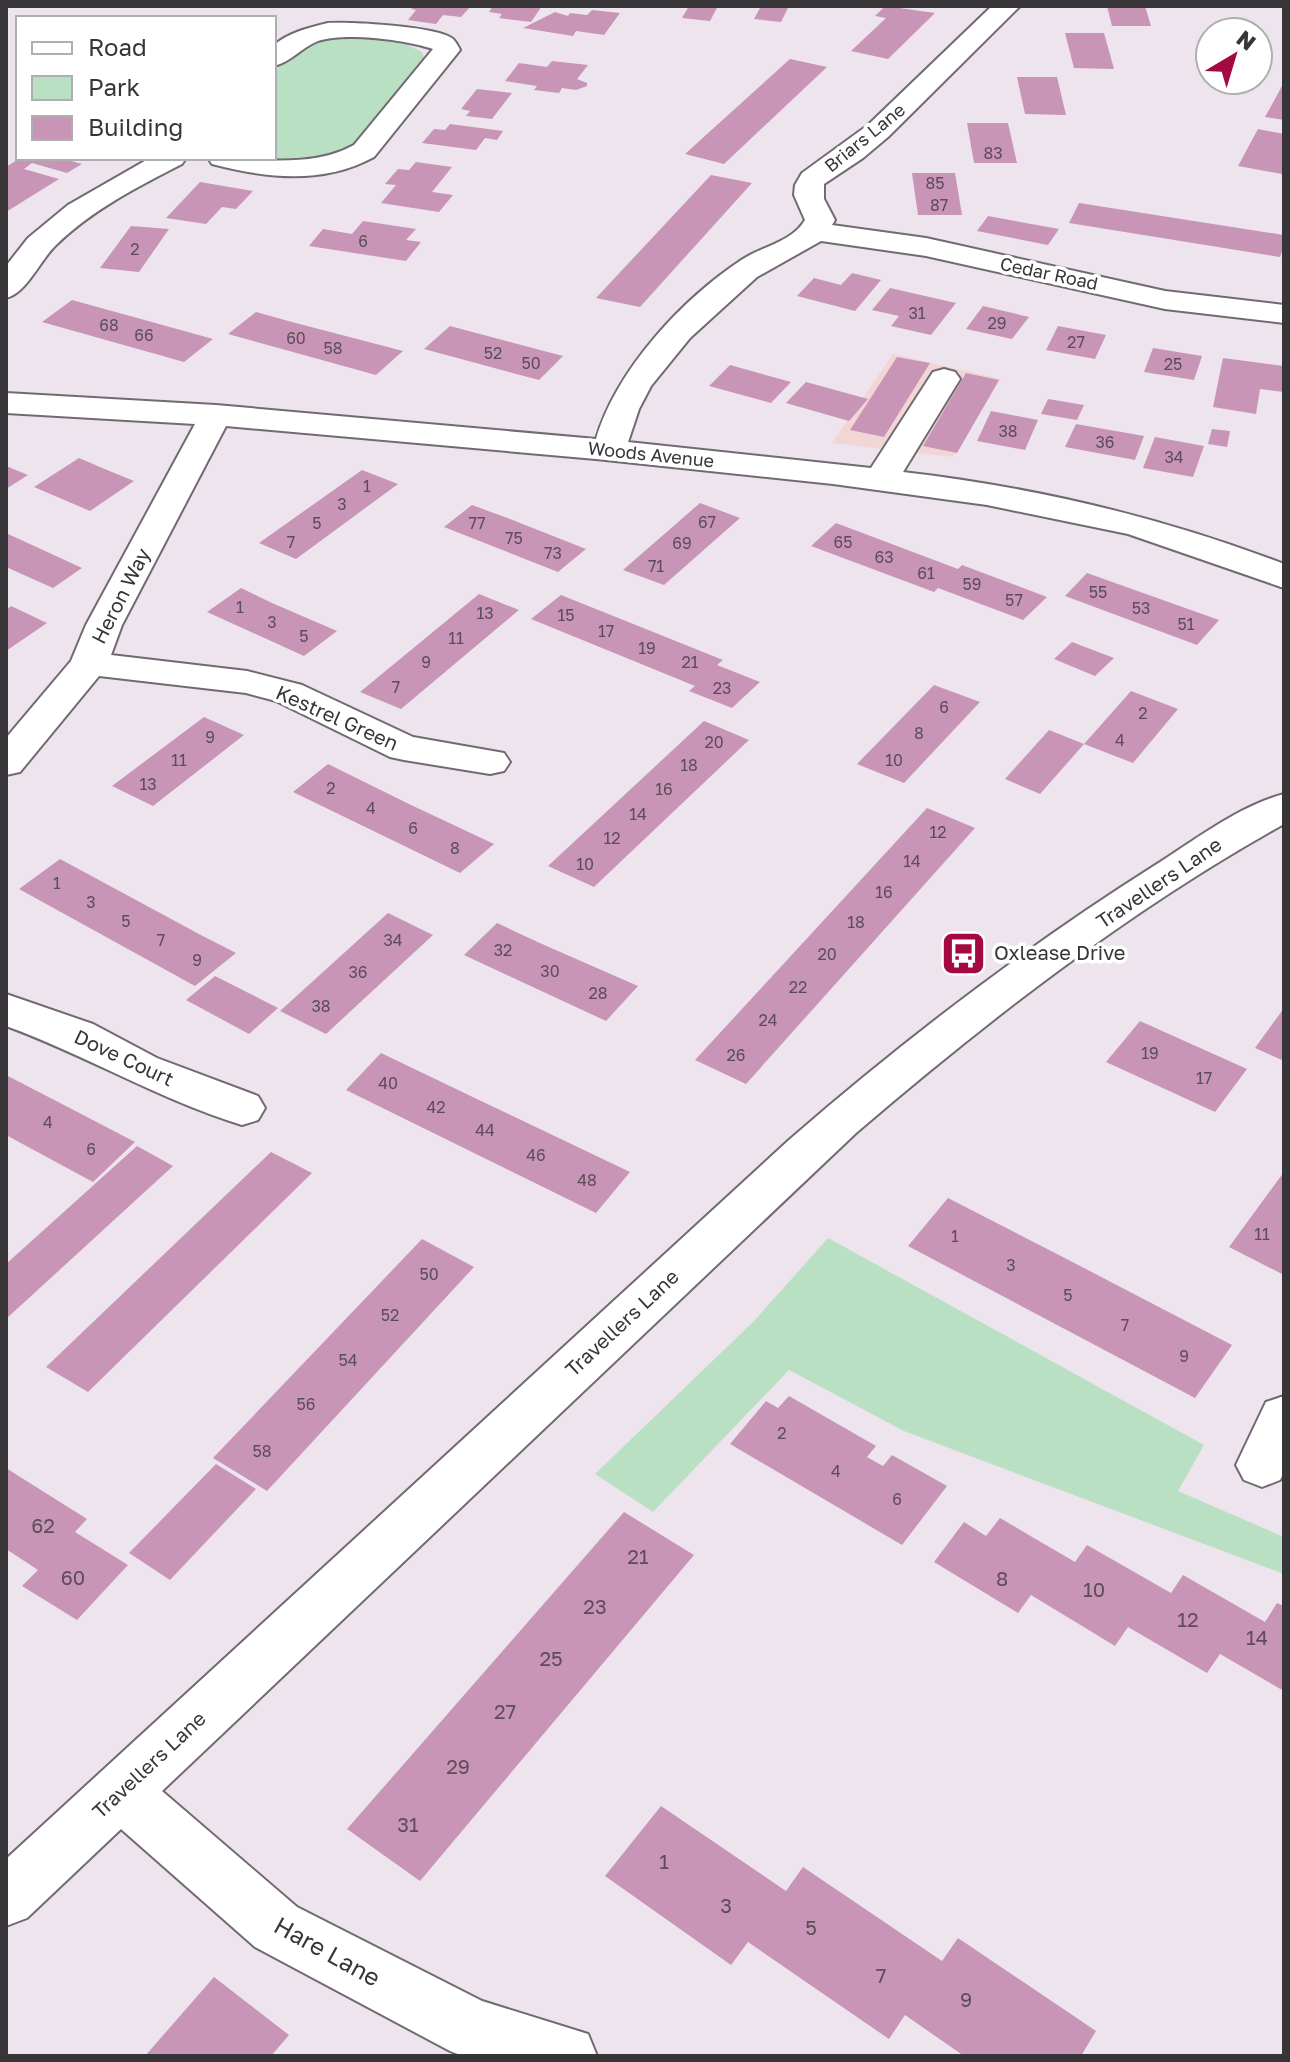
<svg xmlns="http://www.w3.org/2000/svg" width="1290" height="2062" viewBox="0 0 1290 2062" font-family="'Golos Text',sans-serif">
<rect width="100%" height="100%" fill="#ede4ee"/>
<path fill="#f1d6d5" d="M893,354L1001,379L953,457L832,443Z"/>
<path fill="#bae0c3" d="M345,34L404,43L422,52L425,60C374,124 361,171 269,158H274V69L304,42Z
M828,1238L1204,1445L1178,1491L1284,1537V1574L904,1431L789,1370L653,1512L595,1474L754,1321Z"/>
<path fill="#c895b7" d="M414,6H471L461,17L443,15L436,24L408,20L416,10L411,9Z
M493,6H542L531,22L499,18L502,14L489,12Z
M689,6H718L710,21L682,18Z
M761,6H789L781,22L754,19Z
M885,6L935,13L888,59L851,51L886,18L875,16Z
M1107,6H1145L1151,26H1112Z
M592,10L620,13L604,35L576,31L573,36L523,28L555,12L568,16L570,13L587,15Z
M1065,33H1104L1114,69L1074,68Z
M790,59L827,67L724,164L685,154Z
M552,61L588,65L577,79L587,83V86L576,90L562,88L559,93L534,90L537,86L505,81L519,63L547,67Z
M1017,77H1057L1066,115L1025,114Z
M1284,82V120L1265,117L1275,99Z
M477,89L512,93L492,119L466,116L470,111L461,109Z
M967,123H1008L1017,163H974Z
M450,124L503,131L497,140L485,138L476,150L422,143L434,129L445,130Z
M1258,129L1284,134L1282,174L1238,166Z
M20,158H61L82,164L67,173L32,163L24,169L59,179L6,212V167Z
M416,162L452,167L432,192L453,195L439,212L381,203L396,185L385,184L398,169L409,170Z
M912,173H955L962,215H918Z
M711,175L752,183L640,307L596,298Z
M200,182L253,191L236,209L222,207L206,224L166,218Z
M1079,203L1284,235V246L1280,257L1069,223Z
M988,216L1059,229L1048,245L977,231Z
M363,221L416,229L406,240L421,242L406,261L309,246L323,229L352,234Z
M131,226L169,229L139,272L100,268Z
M852,273L881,280L855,311L797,296L814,278L841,285Z
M890,288L956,303L931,335L891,326L899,316L872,310Z
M72,300L141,319L213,339L184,362L42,322Z
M983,306L1029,317L1012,339L966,329Z
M256,312L292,322L403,351L376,375L228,334Z
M450,326L525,346L563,356L539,380L424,349Z
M1058,326L1106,335L1095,359L1046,350Z
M1153,348L1202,356L1194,380L1144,372Z
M897,357L930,363L884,437L850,430Z
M1223,358L1284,366V392L1260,389L1256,414L1213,407Z
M730,365L791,382L771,403L709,386Z
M966,373L999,380L957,453L923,446Z
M806,382L868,399L849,421L786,403Z
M1048,399L1084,405L1077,420L1041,414Z
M991,411L1038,420L1025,450L977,441Z
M1076,424L1144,436L1135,460L1065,447Z
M1212,429L1230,431L1227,447L1208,444Z
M1155,437L1204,446L1193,477L1143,468Z
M79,458L107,470L134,481L90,511L34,487Z
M6,466L28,475L6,489Z
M362,470L398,484L296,559L259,543Z
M700,503L740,518L664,585L623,570Z
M472,505L510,519L586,549L558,572L444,527Z
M836,523L958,569L962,565L1047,597L1023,620L938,588L934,592L811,546Z
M6,533L82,568L53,588L6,567Z
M1087,573L1174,604L1219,620L1197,645L1065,596Z
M241,588L272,603L337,631L304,656L207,612Z
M479,594L519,610L401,709L360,692Z
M561,595L723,660L717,665L760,682L732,708L689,691L695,686L531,619Z
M11,606L47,623L6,651V610Z
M1072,642L1114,658L1095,676L1054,659Z
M934,685L980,702L904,783L857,764Z
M1131,691L1178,709L1133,763L1084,744Z
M204,717L244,735L153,806L112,786Z
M704,721L749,740L594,887L548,866Z
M1049,730L1084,744L1040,794L1005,779Z
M328,764L409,804L494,844L460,873L293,792Z
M927,808L975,828L746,1084L695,1060Z
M60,859L199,934L236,953L195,986L19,889Z
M388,913L433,935L326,1034L280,1011Z
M497,923L542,944L638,986L606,1021L464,955Z
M215,976L278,1008L249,1034L186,1000Z
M1284,1008V1061L1255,1048Z
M1140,1021L1247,1069L1215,1112L1106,1062Z
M381,1053L479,1100L630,1172L596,1213L346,1090Z
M6,1075L89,1118L135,1142L93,1182L6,1135Z
M137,1146L173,1166L6,1319V1264Z
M271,1152L312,1173L88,1392L46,1367Z
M1284,1172V1275L1229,1247Z
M948,1198L1059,1255L1232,1345L1195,1398L908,1246Z
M422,1239L474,1267L267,1491L213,1458Z
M789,1396L876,1446L867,1457L883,1466L892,1455L947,1486L902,1545L730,1444L766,1401L778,1408Z
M216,1464L256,1489L170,1580L129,1553Z
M6,1468L87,1519L75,1532L128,1565L77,1620L22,1586L38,1570L6,1549Z
M624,1512L694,1555L420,1881L347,1829Z
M1000,1518L1075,1562L1087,1545L1171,1593L1183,1575L1265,1622L1277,1603L1284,1606V1691L1220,1654L1207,1673L1128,1627L1115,1646L1031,1595L1018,1613L934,1562L964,1522L986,1536Z
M661,1806L786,1891L803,1867L942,1961L958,1938L1096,2031L1081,2056H964L905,2015L889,2039L748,1942L731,1965L605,1876Z
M214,1977L289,2035L271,2056H145Z"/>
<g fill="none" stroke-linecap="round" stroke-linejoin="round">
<defs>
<path id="minor" d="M992,6H1020L888,137L863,158L824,184V199L835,220L832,225L926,238L1165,291L1284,305V323L1165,309L926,256L821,241L757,277L690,338L651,386L639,409L628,442L871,468L933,372L944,369L955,372L960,379L903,472C1034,487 1161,517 1284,564V588L1128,534L987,505L833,484L596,459L226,426L122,625L111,655L247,671L302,685L413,737L504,753L510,762L504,771L490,774L404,760L390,757L276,701L246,693L99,676L20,772L6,775V738L71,661L86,625L195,424L6,413V393L216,405L596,439C617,369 682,299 743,259C763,246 792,242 805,220L794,195L795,185L802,173L868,125Z
M328,23C351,22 437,26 453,39C456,42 458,46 460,50L374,157C323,185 266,178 212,164L208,158C256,158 311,169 354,145L433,49C406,40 346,32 318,41C302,47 291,62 274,66V45C290,32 308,28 328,23Z
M150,158H186L182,164C137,187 92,210 56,245C40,260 27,293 6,298V266L28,238L68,205Z
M1284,794V824C1131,909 989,1019 856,1133L162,1791L297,1907L482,2001L588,2034L597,2056H463L450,2051L255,1947L121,1829L27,1918L6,1926V1859L789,1140C904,1040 1027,946 1157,864C1196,839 1239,806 1284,794Z
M6,994L93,1024L157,1058L258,1096L265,1108L258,1120L242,1125C160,1100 86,1055 6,1026Z
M1284,1396V1473L1280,1480L1262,1487L1244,1480L1236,1465L1266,1402Z"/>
</defs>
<use href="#minor" stroke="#726a73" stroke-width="4"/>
<use href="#minor" fill="#fff" fill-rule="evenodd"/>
</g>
<defs>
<symbol id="bus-square" viewBox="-11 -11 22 22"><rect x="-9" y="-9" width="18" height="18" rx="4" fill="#a40a41" stroke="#fff"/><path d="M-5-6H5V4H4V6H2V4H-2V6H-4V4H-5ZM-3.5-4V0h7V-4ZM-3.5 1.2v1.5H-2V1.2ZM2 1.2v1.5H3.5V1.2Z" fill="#fff"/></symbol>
</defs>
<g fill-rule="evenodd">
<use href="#bus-square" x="938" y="928" width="51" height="51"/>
</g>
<g text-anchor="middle" stroke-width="7" stroke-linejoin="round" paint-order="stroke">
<g font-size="16" fill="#5c4d58">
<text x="993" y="159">83</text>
<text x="935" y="189">85</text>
<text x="939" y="211">87</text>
<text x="363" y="247">6</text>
<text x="135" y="255">2</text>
<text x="917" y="319">31</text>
<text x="997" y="329">29</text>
<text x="109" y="331">68</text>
<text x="144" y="341">66</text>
<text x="296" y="344">60</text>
<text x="1076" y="348">27</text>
<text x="333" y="354">58</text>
<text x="493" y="359">52</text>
<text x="531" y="369">50</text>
<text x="1173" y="370">25</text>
<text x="1008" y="437">38</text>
<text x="1105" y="448">36</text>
<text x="1174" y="463">34</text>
<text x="367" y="492">1</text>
<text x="342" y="510">3</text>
<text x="707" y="528">67</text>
<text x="317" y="529">5</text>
<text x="477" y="529">77</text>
<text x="514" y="544">75</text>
<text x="291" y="548">7</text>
<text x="843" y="548">65</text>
<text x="682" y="549">69</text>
<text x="553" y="559">73</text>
<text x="884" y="563">63</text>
<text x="656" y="572">71</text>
<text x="926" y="579">61</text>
<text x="972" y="590">59</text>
<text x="1098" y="598">55</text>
<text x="1014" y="606">57</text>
<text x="240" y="613">1</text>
<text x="1141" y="614">53</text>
<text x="485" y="619">13</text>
<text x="566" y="621">15</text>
<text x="272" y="628">3</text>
<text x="1186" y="630">51</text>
<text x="606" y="637">17</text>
<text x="304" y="642">5</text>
<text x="456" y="644">11</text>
<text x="647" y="654">19</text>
<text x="426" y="668">9</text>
<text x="690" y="668">21</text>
<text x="396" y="693">7</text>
<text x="722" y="694">23</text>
<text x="944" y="713">6</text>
<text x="1143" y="719">2</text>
<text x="919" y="739">8</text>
<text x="210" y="743">9</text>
<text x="1120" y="746">4</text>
<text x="714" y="748">20</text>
<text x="179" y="766">11</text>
<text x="894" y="766">10</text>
<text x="689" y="771">18</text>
<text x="148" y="790">13</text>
<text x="331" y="794">2</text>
<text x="664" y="795">16</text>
<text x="371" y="814">4</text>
<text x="638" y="820">14</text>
<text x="413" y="834">6</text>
<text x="938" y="838">12</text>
<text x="612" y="844">12</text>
<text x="455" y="854">8</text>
<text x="912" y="867">14</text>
<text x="585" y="870">10</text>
<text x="57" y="889">1</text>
<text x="884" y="898">16</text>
<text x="91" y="908">3</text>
<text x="126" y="927">5</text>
<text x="856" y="928">18</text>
<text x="161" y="946">7</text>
<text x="393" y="946">34</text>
<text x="503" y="956">32</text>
<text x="827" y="960">20</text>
<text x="197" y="966">9</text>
<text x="550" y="977">30</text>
<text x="358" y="978">36</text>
<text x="798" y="993">22</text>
<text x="598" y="999">28</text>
<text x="321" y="1012">38</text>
<text x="768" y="1026">24</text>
<text x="1150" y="1059">19</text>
<text x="736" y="1061">26</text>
<text x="1204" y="1084">17</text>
<text x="388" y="1089">40</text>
<text x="436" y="1113">42</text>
<text x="48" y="1128">4</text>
<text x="485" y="1136">44</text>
<text x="91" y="1155">6</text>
<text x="536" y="1161">46</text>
<text x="587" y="1186">48</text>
<text x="1262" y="1240">11</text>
<text x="955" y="1242">1</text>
<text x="1011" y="1271">3</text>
<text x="429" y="1280">50</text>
<text x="1068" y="1301">5</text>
<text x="390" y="1321">52</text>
<text x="1125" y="1331">7</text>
<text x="1184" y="1362">9</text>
<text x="348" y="1366">54</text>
<text x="306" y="1410">56</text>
<text x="782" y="1439">2</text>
<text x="262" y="1457">58</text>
<text x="836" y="1477">4</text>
<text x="897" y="1505">6</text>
</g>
<g font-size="18" fill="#383539" stroke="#fff">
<text transform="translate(865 138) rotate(-39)" y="6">Briars Lane</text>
<text transform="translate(1049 274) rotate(12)" y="6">Cedar Road</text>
<text transform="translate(651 455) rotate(6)" y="6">Woods Avenue</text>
</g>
<g font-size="20" fill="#383539" stroke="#fff">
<text transform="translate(121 596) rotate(-63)" y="7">Heron Way</text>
<text transform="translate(337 718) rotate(24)" y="7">Kestrel Green</text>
<text transform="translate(1159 883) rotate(-34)" y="7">Travellers Lane</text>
<text transform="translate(124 1058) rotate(25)" y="7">Dove Court</text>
<text transform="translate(622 1323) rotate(-43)" y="7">Travellers Lane</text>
<text transform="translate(149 1765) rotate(-43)" y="7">Travellers Lane</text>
</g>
<g font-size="20" fill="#383539" stroke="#fff" text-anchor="start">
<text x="994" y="960">Oxlease Drive</text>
</g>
<g font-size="20" fill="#5c4d58">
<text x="43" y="1533">62</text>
<text x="638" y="1564">21</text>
<text x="73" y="1585">60</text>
<text x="1002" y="1586">8</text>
<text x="1094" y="1597">10</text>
<text x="595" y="1614">23</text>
<text x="1188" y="1627">12</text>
<text x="1257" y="1645">14</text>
<text x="551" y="1666">25</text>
<text x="505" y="1719">27</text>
<text x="458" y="1774">29</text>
<text x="408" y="1832">31</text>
<text x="664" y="1869">1</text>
<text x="726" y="1913">3</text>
<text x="811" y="1935">5</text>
<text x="881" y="1983">7</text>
<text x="966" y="2007">9</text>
</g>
<g font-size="24" fill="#383539" stroke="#fff">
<text transform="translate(327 1952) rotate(29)" y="8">Hare Lane</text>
</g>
</g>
<rect width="1290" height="2062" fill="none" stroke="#383539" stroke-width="16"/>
<rect x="16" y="16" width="260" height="144" fill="#ffffff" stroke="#afaeb0" stroke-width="2"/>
<rect x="32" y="42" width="40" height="12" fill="#ffffff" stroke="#afaeb0" stroke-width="2"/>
<text x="88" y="56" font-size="24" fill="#383539">Road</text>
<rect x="32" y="76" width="40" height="24" fill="#bae0c3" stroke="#afaeb0" stroke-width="2"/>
<text x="88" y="96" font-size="24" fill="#383539">Park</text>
<rect x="32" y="116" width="40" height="24" fill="#c895b7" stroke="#afaeb0" stroke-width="2"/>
<text x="88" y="136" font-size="24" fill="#383539">Building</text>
<g transform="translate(1234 56) rotate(38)"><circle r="38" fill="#ffffff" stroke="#afaeb0" stroke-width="2"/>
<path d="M0-6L14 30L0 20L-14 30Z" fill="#a40a41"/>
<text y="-12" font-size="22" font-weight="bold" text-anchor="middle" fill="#383539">N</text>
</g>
</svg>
